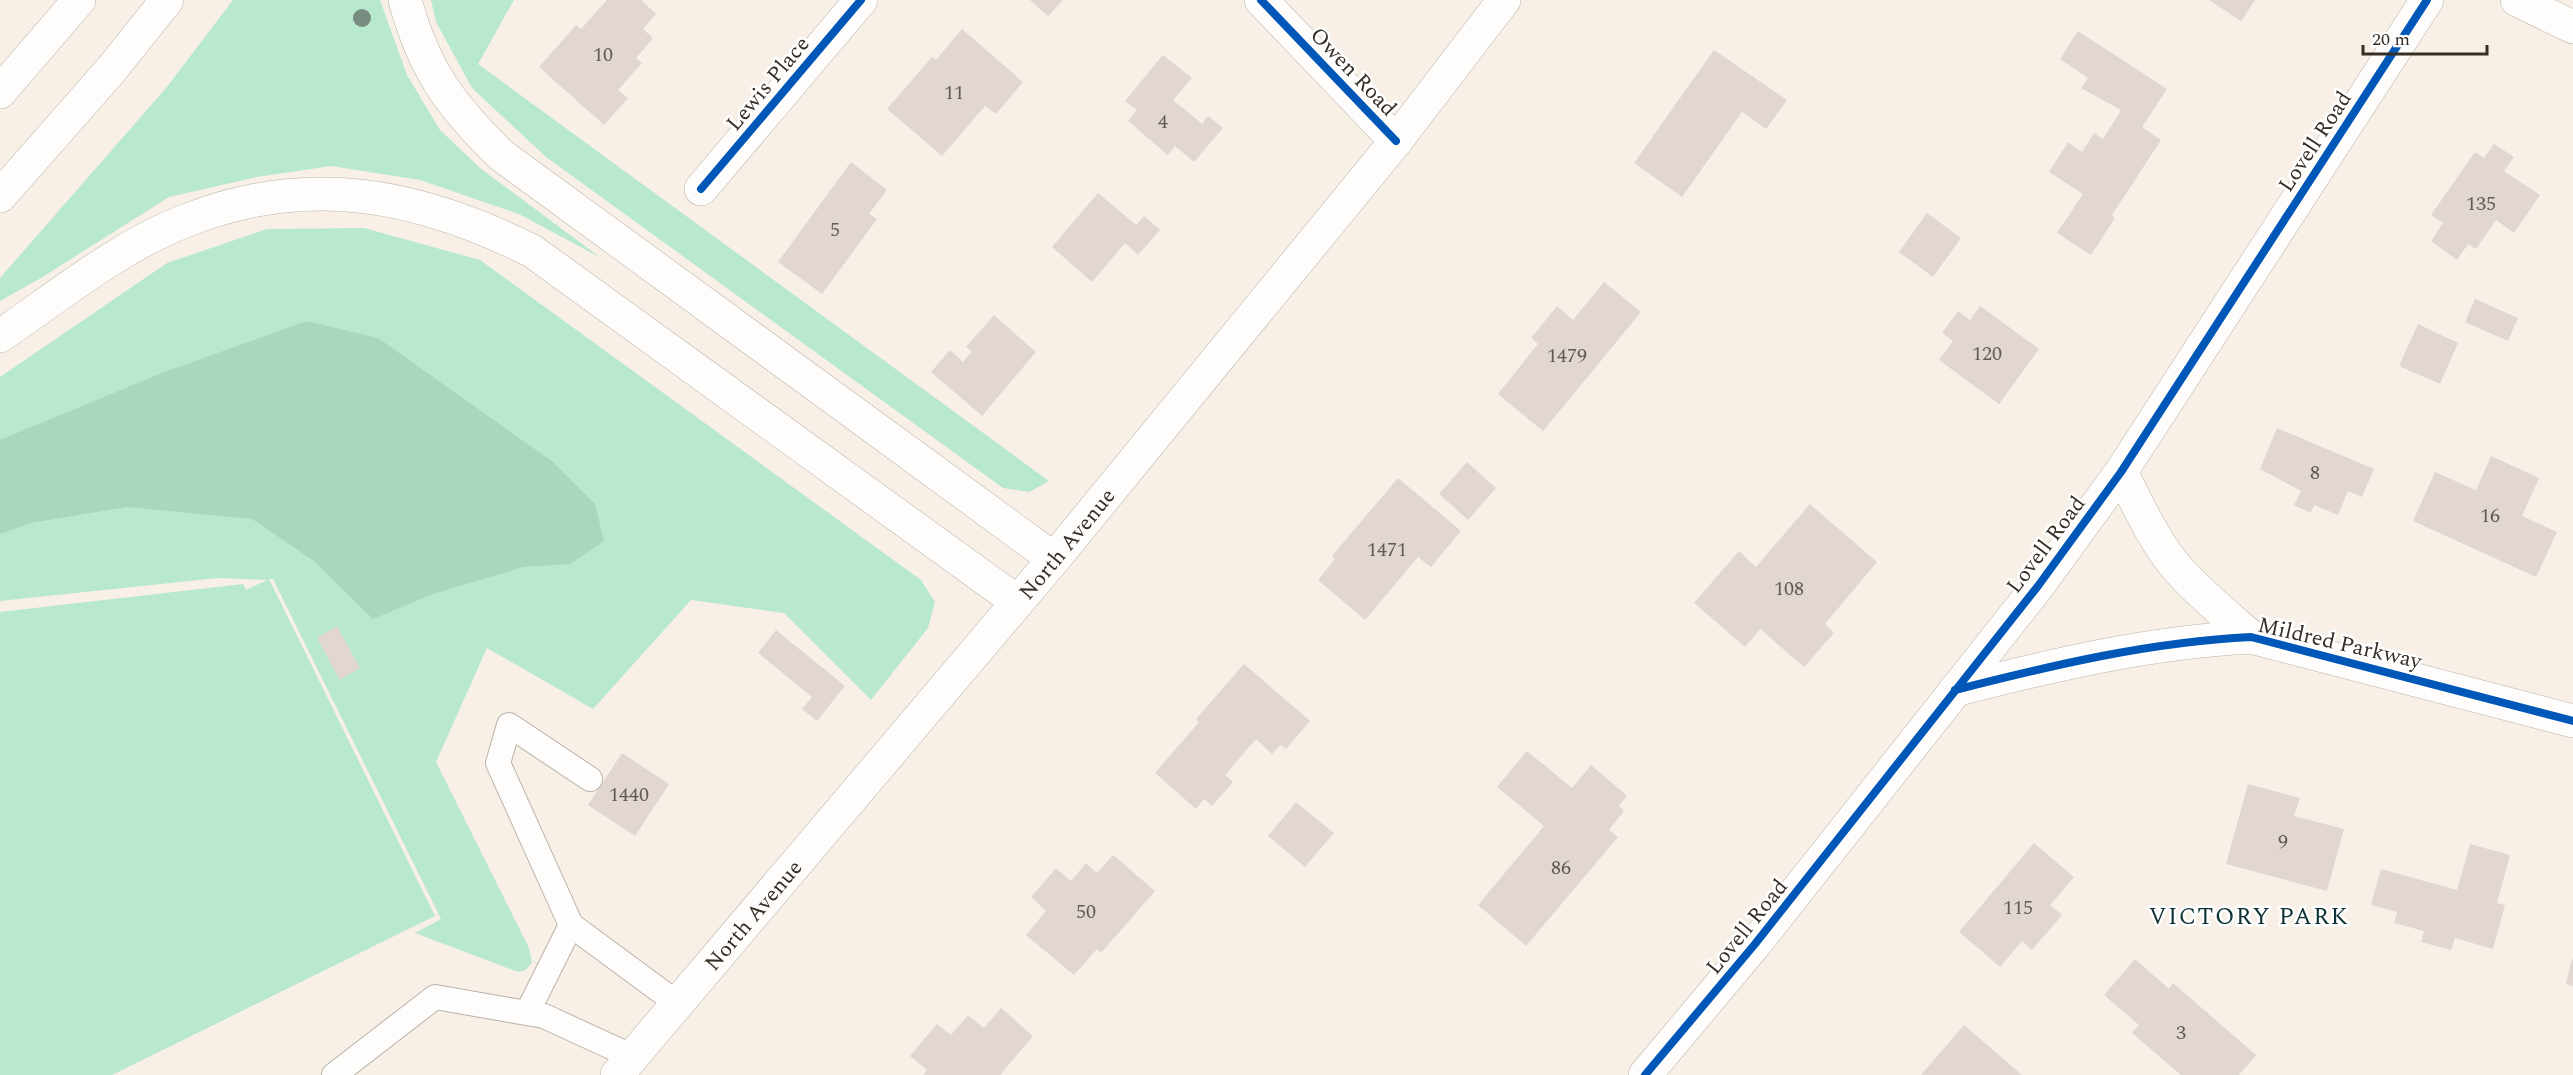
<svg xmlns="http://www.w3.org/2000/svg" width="2573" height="1075" viewBox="0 0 2573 1075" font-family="Spectral,serif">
<rect width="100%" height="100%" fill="#f8f0e7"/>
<path fill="#b8e8cd" d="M233,0H380L407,75L440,130L480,168L601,258L519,214L420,180L331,166L257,177L169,197L41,278L0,301V278L166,88Z
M431,0H514L478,64L1049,481L1029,492L1003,488L546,157L472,88L436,22Z
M364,228L480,260L921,580L935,602L928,628L871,700L784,613L691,600L593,709L487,648L436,762L529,948L532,963L525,970L518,972L415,933L441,919L273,579H269L435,916L112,1075H0V612L243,584L246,590L267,580L218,578L0,601V377L167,263L267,229Z"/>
<path fill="#a7d7be" d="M307,321L378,338L553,462L595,504L604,541L570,564L523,567L433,594L373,619L314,561L252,519L127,507L30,523L0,534V440L162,373Z"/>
<path fill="#e1d6d2" d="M607,0H641L656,14L643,29L653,38L636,58L642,63L618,90L628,98L604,125L539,67L576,25L581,29Z
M1030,0H1063L1048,16Z
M2209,0H2255L2241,21Z
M962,29L1023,82L996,114L985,106L942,156L887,109L932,57L936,60Z
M2078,31L2167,89L2142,127L2161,140L2112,215L2115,218L2091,255L2057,233L2083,194L2049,172L2068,142L2082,152L2094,133L2103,139L2121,110L2081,88L2088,78L2060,59Z
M1714,50L1787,100L1766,129L1742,112L1682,197L1634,163Z
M1163,55L1192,78L1173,100L1202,124L1208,116L1223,128L1194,162L1175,146L1168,155L1128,121L1137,110L1125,101Z
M2494,144L2514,157L2504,171L2540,195L2514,233L2496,220L2476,249L2468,244L2457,260L2431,241L2443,223L2431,215L2475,152L2484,158Z
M851,162L887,190L869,214L877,219L822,294L778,262Z
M1098,193L1136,225L1144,216L1160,230L1138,255L1125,243L1092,282L1052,247Z
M1927,213L1961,238L1933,277L1899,252Z
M1604,282L1641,312L1543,431L1498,394L1538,344L1531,338L1557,306L1573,320Z
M2475,299L2518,318L2508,341L2465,322Z
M1980,306L2039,349L1999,404L1939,360L1953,341L1942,333L1958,311L1970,320Z
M994,315L1036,352L982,416L931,372L950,350L963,362L972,351L966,347Z
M2418,324L2458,343L2440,384L2399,366Z
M2277,428L2374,469L2362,497L2348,491L2338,515L2314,505L2311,513L2294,505L2301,491L2260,469Z
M2491,456L2539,478L2522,516L2557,532L2536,577L2413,521L2435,472L2476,490Z
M1467,462L1496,488L1468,520L1439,494Z
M1398,478L1461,531L1431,567L1418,557L1365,620L1318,580L1335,559L1332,556Z
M1810,504L1877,562L1825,624L1834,633L1804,667L1760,629L1745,647L1694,603L1739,551L1756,567Z
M337,626L360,668L340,680L317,638Z
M776,630L845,686L817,721L802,709L812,697L758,653Z
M1244,664L1310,721L1286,749L1281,745L1272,754L1256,739L1225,775L1233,782L1212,806L1204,799L1196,809L1155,773L1199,722L1196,719Z
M1527,751L1572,788L1591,765L1627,796L1619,806L1624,811L1609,830L1618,837L1526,946L1478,905L1544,826L1497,787Z
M622,753L669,784L635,836L588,805Z
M2248,784L2300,798L2294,816L2344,829L2327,891L2226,864Z
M1296,802L1334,833L1305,867L1268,836Z
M2034,843L2074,877L2050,905L2062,915L2032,950L2022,941L2000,967L1959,932Z
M2470,844L2510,855L2497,903L2505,905L2493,949L2455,938L2451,950L2421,942L2424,931L2394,923L2397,912L2371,905L2381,869L2457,890Z
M1113,855L1155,891L1101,953L1097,949L1074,975L1026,935L1046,911L1031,897L1056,868L1071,881L1086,863L1097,873Z
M2135,959L2169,989L2173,983L2256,1055L2239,1075H2181L2132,1033L2139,1025L2104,995Z
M2572,959L2573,960V986L2566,984Z
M1001,1008L1033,1036L1000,1075H923L927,1070L910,1056L937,1024L951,1035L968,1015L984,1028Z
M1964,1025L2022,1075H1921Z"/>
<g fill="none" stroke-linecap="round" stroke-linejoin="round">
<defs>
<path id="lane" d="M571,925L498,763L509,725L590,779
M527,1013L571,925L678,1004
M334,1075L435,997L544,1016L633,1057"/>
<path id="street" d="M1261,0L1396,141
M2517,0L2573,27
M701,189L861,0
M2121,472C2138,504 2153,540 2177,568C2199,593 2226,615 2251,637
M1955,690C2053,665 2150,642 2251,637L2573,721
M1645,1075L1755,944L2038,586L2121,472L2427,0"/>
<g id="primary">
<path id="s1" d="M617,1075L1054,559L1396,141L1504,0"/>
</g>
<path id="highway" d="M405,0C424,70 450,105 501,155L1054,559
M0,92L79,0
M0,196L111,70L167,0
M0,336C59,296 118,247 185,221C307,172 418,194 532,251L1016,601"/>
</defs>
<use href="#lane" stroke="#b9b2a9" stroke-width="26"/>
<use href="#street" stroke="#b9b2a9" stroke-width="34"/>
<use href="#primary" stroke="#b9b2a9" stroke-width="34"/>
<use href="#highway" stroke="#b9b2a9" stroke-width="34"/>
<use href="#lane" stroke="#fefdfb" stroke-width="24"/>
<use href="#street" stroke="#fefdfb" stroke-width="33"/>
<use href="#primary" stroke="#fefdfb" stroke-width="33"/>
<use href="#highway" stroke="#fefdfb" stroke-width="33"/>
<defs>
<path id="cycleway" d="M1261,0L1396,141
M701,189L861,0
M1955,690C2053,665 2150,642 2251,637L2573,721
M1645,1075L1755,944L2038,586L2121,472L2427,0"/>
</defs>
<use href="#cycleway" stroke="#fff" stroke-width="11"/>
<use href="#cycleway" stroke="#0057b8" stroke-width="8"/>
</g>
<circle fill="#798c80" cx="362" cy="18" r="9"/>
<g text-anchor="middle" stroke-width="5" stroke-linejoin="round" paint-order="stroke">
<g font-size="20" fill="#625a51">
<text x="603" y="61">10</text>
<text x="954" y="99">11</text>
<text x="1163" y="128">4</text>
<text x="2481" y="210">135</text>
<text x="835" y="236">5</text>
<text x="1987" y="360">120</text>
<text x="1567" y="362">1479</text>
<text x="2315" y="479">8</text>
<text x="2490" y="522">16</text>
<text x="1387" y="556">1471</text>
<text x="1789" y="595">108</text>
<text x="629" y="801">1440</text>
<text x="2283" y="848">9</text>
<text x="1561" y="874">86</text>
<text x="2018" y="914">115</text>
<text x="1086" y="918">50</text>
<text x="2181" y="1039">3</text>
</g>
<g font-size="22" fill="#362e24" stroke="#fff">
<text transform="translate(1354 71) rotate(46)" y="8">Owen Road</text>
<text transform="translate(767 83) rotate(-50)" y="8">Lewis Place</text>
<text transform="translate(2314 141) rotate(-57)" y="8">Lovell Road</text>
<text dy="8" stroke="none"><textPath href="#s1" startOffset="696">North Avenue</textPath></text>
<text transform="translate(2045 544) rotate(-53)" y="8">Lovell Road</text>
<text transform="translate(2340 642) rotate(13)" y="8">Mildred Parkway</text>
<text dy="8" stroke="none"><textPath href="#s1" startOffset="210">North Avenue</textPath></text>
<text transform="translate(1746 926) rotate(-51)" y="8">Lovell Road</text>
</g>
<g font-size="24" letter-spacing="1.5" fill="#0e3135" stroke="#fff">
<text x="2249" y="924">VICTORY PARK</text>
</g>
</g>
<path d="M2363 45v9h124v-9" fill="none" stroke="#362e24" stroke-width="3"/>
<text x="2372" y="45" font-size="18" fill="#362e24" stroke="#ffffff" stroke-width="4.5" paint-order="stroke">20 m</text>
</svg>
